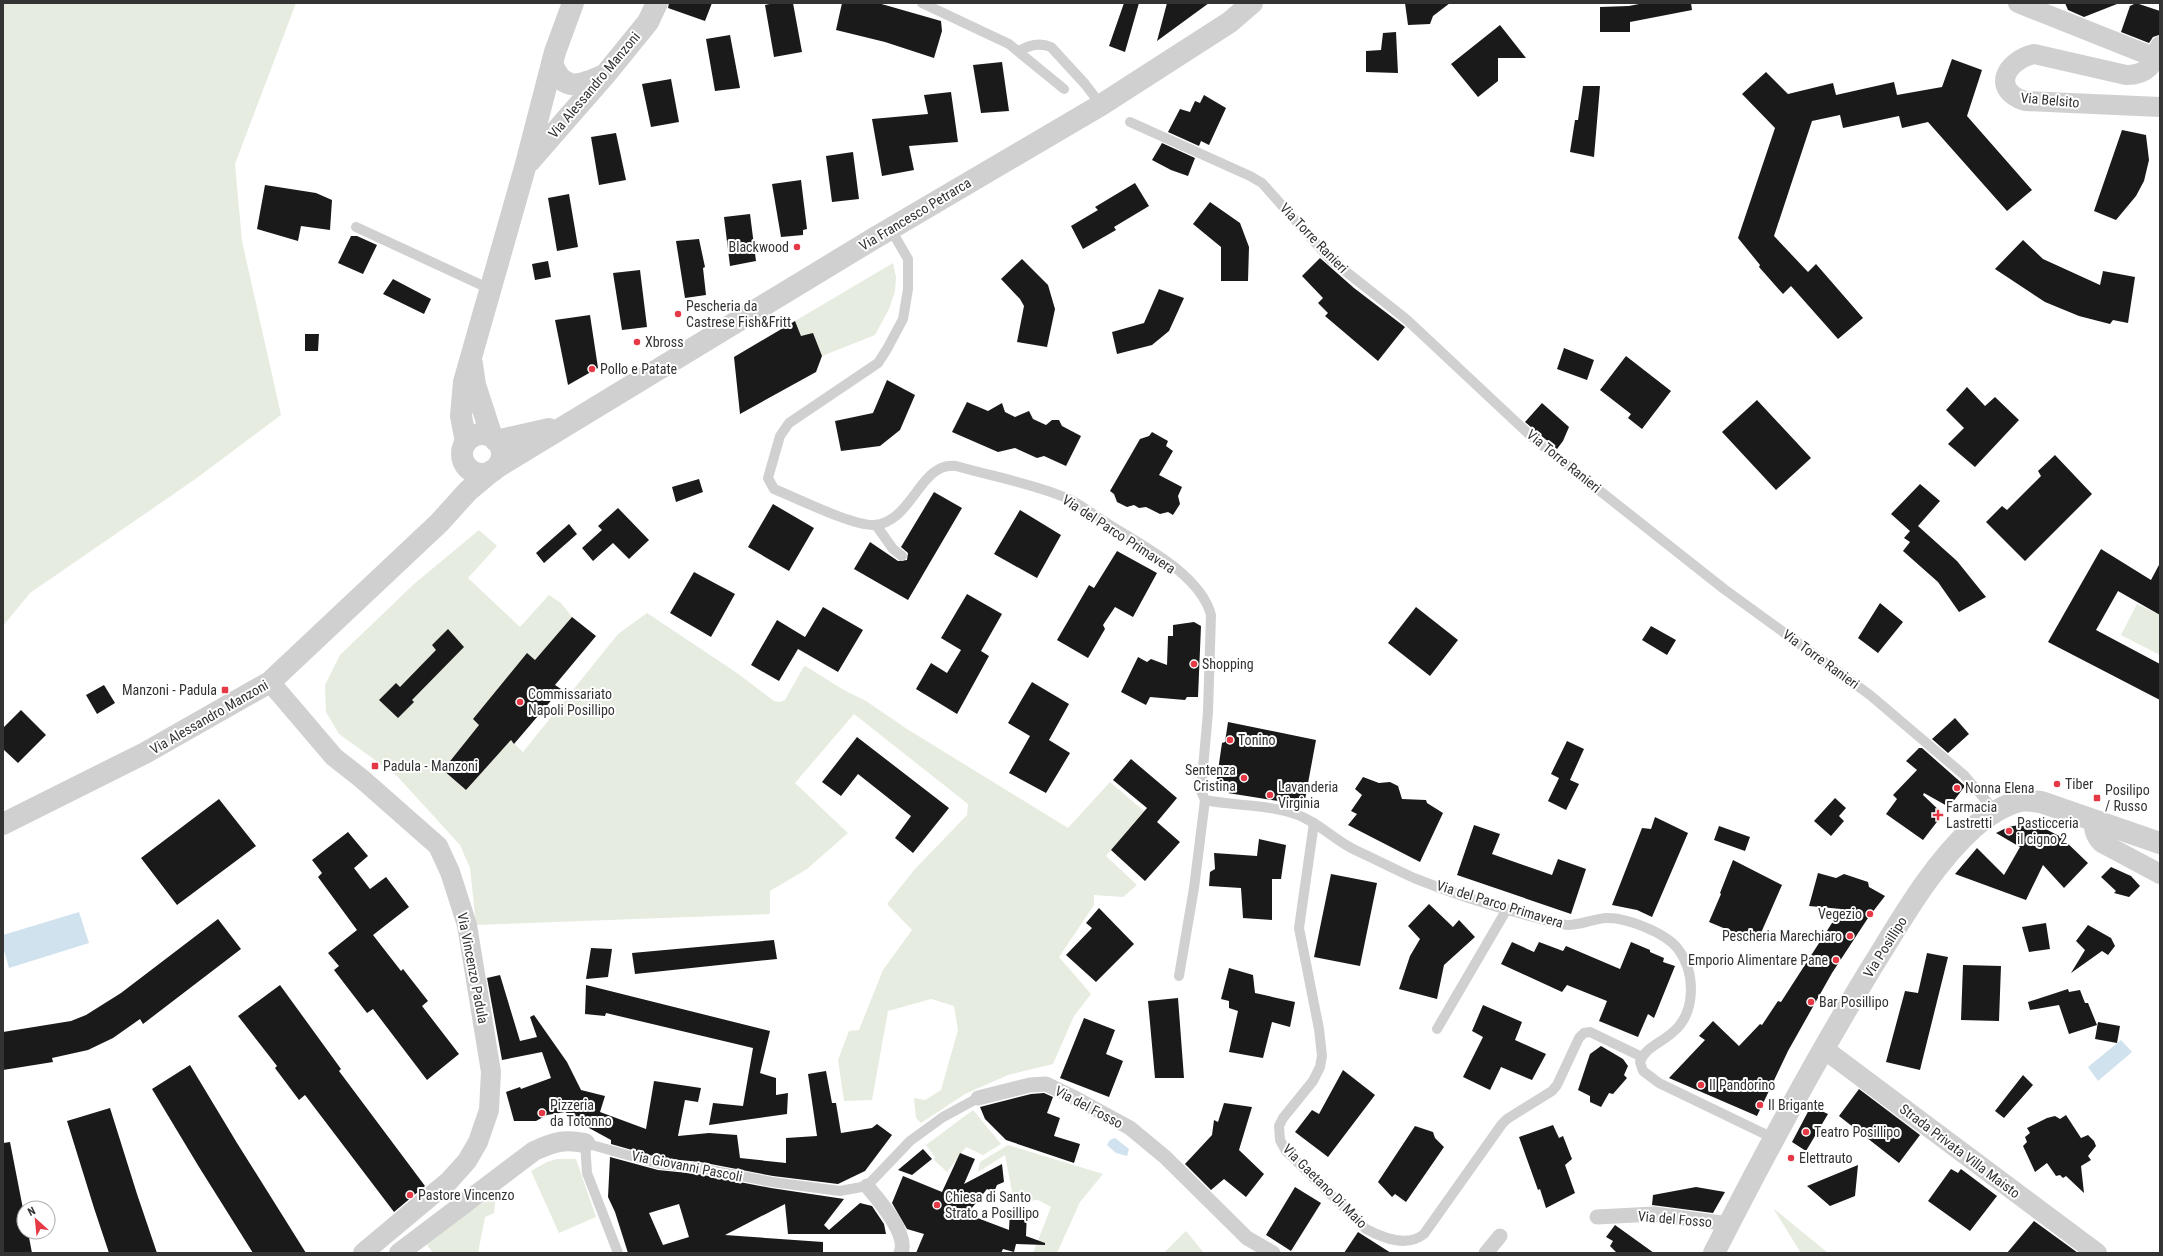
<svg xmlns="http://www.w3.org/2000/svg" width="2163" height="1256" viewBox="0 0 2163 1256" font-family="'Roboto Condensed',sans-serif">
<rect width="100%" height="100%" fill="#fff"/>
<path fill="#e6ecdf" d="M3,3H296L235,164L242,241L281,415L194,480L30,593L3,626Z
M893,263L896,277L895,291L889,309L875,335L822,356L813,334L801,336L795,321Z
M479,530L497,546L468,578L520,627L549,595L561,603L572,617L535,660L473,719L479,725L443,770L466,790L511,740L523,752L618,634L647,613L737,673L774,701L780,702L785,700L803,668L805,666L807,667L842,689L866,701L907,729L1068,828L1110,782L1144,811L1106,856L1137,885L1123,897L1094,895V905L1059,957L1091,994L1074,1016L1053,1064L1008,1075L965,1094L921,1123L916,1118L914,1098L925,1100L941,1090L958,1030L954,1006L931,999L888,1011L872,1100L844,1101L838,1060L849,1031L859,1030L883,970L912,930L887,904L915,869L967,815L968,804L854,714L795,783L848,833L807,869L770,891V914L476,925L470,868L460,845L397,776L339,734L326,712L325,685L340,655L414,584Z
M2137,604L2160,615V655L2121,635Z
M973,1110L1001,1144L983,1155L966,1147L947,1172L934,1160L935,1157L926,1145Z
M1008,1145L1103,1174L1080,1202L1057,1253H1033L1051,1207L1038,1200L1014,1202L1005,1155L978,1172L980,1162Z
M557,1159H576L596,1217L559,1233L531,1171L547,1162Z
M496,1194L494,1213L485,1217L478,1253H433L427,1245L438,1233Z
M1773,1208L1828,1253H1801Z
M1186,1231L1204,1253H1164Z"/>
<path fill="#cfe2ee" d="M79,912L89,943L9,968L3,947V935Z
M2121,1040L2132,1052L2098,1081L2088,1067Z
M1115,1138L1129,1149L1127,1156L1116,1153L1107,1145L1110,1140Z"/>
<path fill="#1a1a1a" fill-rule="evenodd" d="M669,3H712L705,21L668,8Z
M774,3H793L802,52L774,57L765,5Z
M842,3H878L941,21L942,31L934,58L885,42L836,30Z
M1124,3H1139L1125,52L1109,46Z
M1167,3H1209L1157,41Z
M1405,3H1450L1433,16L1430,24L1408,25Z
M1644,3H1691L1692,10L1630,22V32H1600V7L1629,6Z
M2065,3H2117V4L2084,17L2068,10Z
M2136,3L2160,11L2159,35L2153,37L2149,43L2121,32L2130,6Z
M1500,25L1526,58H1498V81L1478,97L1451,64Z
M1396,32L1398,73L1366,72V51L1381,50L1383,33Z
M730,35L740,88L715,91L706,39Z
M1952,59L1982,70L1967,116L2032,190L2007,211L1928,122L1902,128L1899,116L1843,128L1840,115L1812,121L1774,236L1808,272L1816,264L1863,318L1838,339L1791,286L1783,294L1759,267L1760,265L1738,238L1775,128L1742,94L1766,72L1788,94L1833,83L1836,95L1894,82L1897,95L1942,87Z
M1002,62L1009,111L981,113L973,65Z
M671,79L679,122L651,127L642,84Z
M1583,86H1600L1594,157L1570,152L1575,120H1578Z
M951,92L958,142L909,146L914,170L882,176L872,119L928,114L924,95Z
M1204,95L1226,108L1209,145L1201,141L1199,146L1168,132L1180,109L1190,112L1195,101L1200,103Z
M2122,130L2146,135L2149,160L2144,181L2136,196L2116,220L2094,211Z
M616,133L626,180L599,185L591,137Z
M1162,143L1195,158L1188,176L1171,170L1152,160Z
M853,152L859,199L832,202L826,156Z
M801,180L807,229L803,230V235L781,237L772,184Z
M1135,183L1149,206L1114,227L1116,230L1083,249L1071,226L1098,210L1095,207Z
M265,185L316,193L332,200L330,230L301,226L298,241L257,229Z
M569,194L578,247L557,251L548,198Z
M1210,202L1240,223L1249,247L1248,281H1221V247L1193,224Z
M750,214L756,261L730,266L724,217Z
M351,236H357L377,245L363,274L338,263Z
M699,239L705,267L703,268L706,295L685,298L676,241Z
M2023,240L2043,259L2100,285L2103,271L2135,277L2128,323L2113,320L2110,324L2079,316L2045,302L1995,269Z
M1320,258L1354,288L1405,327L1378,361L1325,316L1328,313L1318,303L1323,298L1302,276Z
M1022,259L1048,285L1055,309L1047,347L1017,342L1024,306L1020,299L1001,279Z
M548,261L551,277L535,280L532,264Z
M640,270L647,327L622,330L613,273Z
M393,279L431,299L424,314L383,294Z
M1159,289L1184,298L1169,331L1152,345L1117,354L1112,332L1144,323Z
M590,315L598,368L568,385L555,320Z
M795,321L801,336L813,333L822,356L816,372L740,414L734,357Z
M305,334H319L318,351H305Z
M1564,348L1594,360L1587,380L1557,369Z
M1626,356L1671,391L1642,429L1628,418L1631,414L1600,390Z
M887,380L915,395L900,430L880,446L841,451L835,421L873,413Z
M1967,387L1985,406L1995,397L2019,420L1975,467L1948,444L1964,428L1946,410Z
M1757,400L1811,458L1776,490L1722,432Z
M967,402L988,411L1002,403L1005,412L1015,417L1029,411L1033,419L1046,425L1052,420H1059L1062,426L1081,436L1066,466L1044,456L1037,458L1015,448L998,452L952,432Z
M1542,403L1569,427L1563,441L1557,449L1525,422Z
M1152,432L1168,441L1166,446L1173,451L1159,475L1182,487L1178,496L1180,504L1173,515L1168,512L1160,514L1146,507L1139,508L1134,505L1127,507L1117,502L1114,494L1110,491L1140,439L1149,436Z
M2055,455L2092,494L2025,561L1986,522L2002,506L2007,510L2041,476L2038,471Z
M699,479L703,492L676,502L672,487Z
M1920,484L1940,501L1918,526L1957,561L1986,597L1959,612L1938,582L1903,551L1910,542L1904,538L1910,531L1891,514Z
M934,492L962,508L908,600L854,569L870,542L898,561L907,560L908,553L901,547Z
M773,504L814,528L789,571L748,547Z
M618,508L649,540L629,559L613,543L593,561L582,548L602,530L598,526Z
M1020,510L1061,535L1037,578L994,554Z
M569,524L577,534L544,563L536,553Z
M2101,549L2151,580L2160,563V615L2118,591L2096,630L2160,664V700L2048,642Z
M1117,551L1157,573L1133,617L1115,607L1103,625L1105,629L1088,658L1057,640L1089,585L1094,588Z
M694,572L735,594L711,637L670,613Z
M967,594L1002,614L981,651L989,656L957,714L916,689L931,663L947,673L961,650L941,638Z
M1880,603L1903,622L1878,653L1858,638Z
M823,607L863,630L838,672L798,649L779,681L751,665L777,620L805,637Z
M1416,607L1458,640L1430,676L1388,643Z
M572,617L596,636L555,685L561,689L514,744L511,740L466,790L443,770L479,725L473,719L527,653L535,660Z
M1194,622L1201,626L1198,697H1187L1185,700L1150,697L1146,705L1121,692L1138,657L1147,662L1151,659L1167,665L1168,636H1173V625Z
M1651,626L1676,640L1667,655L1642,640Z
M448,629L464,647L412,700L414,702L398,718L379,700L396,683L400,687L436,650L432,645Z
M1032,682L1069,704L1049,740L1070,753L1046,793L1009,773L1030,736L1008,723Z
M104,685L115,703L97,714L86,695Z
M21,710L46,735L18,763L3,749V728Z
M1955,718L1969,734L1948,753L1932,739Z
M1228,722L1316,740L1304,805L1215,791L1222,743L1225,742Z
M857,737L949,808L913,853L895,838L911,816L858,774L841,796L822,782Z
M1567,741L1584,749L1570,780L1579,784L1566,810L1548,801L1559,778L1551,774Z
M1919,748H1922L1965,786L1949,807L1924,793L1923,795L1943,814L1923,840L1886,814L1897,799L1893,795L1917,770L1906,761Z
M1131,759L1177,798L1157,822L1180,842L1145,881L1111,850L1147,808L1113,780Z
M1363,777L1379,783L1390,782L1398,786L1402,799L1426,800L1427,803L1443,813L1420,862L1348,825L1357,814L1351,811L1362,795L1355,789Z
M1835,798L1846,808L1839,816L1844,821L1831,836L1814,821Z
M219,799L256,846L177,905L141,858Z
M1655,817L1688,833L1652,917L1637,910L1612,905L1642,828L1651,829Z
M2024,824L2038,825L2061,837L2088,863L2064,888L2043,865L2026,900L1955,874L1977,848L2004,875L2020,847L1996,833L2008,827Z
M1474,825L1500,834L1492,854L1552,875L1558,859L1586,869L1571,914L1457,875Z
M1719,826L1750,837L1745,851L1714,840Z
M348,832L368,856L354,868L370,889L386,877L409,907L373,935L401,971L403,969L428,1001L422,1006L459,1054L427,1080L373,1009L367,1013L334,970L339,966L328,953L357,930L318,877L322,873L312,860Z
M1259,839L1286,845L1281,879H1272V920L1243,918L1241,888L1209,886L1210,872L1215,869L1214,853L1257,856Z
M1733,860L1782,885L1757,942L1709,922L1721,894L1720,893Z
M2111,867L2131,876L2140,886L2129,897L2114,893L2116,891L2101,877Z
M1818,873L1836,878L1844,874L1868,882L1869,887L1885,896L1868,918L1832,973L1788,1051L1757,1116L1669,1078L1705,1040L1699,1036L1713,1021L1739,1046L1760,1024L1762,1025L1778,1001L1781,1002L1841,909L1809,906Z
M1331,874L1377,883L1360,966L1314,957Z
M1429,904L1453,927L1459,920L1475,937L1444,965L1437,999L1399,989L1410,956L1420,939L1408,926Z
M1099,908L1134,944L1096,982L1066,955L1092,928L1086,923Z
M218,919L241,949L143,1024L140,1019L113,1038L88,1050L52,1058L53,1062L3,1070V1032L71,1021L86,1015L121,993Z
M2046,923L2050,949L2029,952L2022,927Z
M2088,925L2111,938L2115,946L2108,955L2102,951L2071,973L2085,950L2076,941Z
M774,940L777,959L635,974L632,953Z
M1512,942L1534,952L1539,942L1563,951L1566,946L1620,969L1631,942L1650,950V952L1664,958L1663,962L1675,966L1654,1018L1648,1014L1638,1037L1599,1021L1607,1001L1567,985L1562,992L1501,964Z
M591,948L612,949L608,977L586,979Z
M1927,953L1948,957L1920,1070L1886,1062L1905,991L1918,993Z
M1963,965L2001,966L1999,1021L1961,1020Z
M1229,968L1253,975L1255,993L1295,1002L1290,1027L1272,1022L1263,1058L1229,1052L1238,1011L1229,1008V1001L1221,999Z
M500,975L520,1041L537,1037L530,1017L534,1015L567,1062L581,1090L605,1096L600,1112L646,1129L654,1081L701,1088L698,1102L685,1100L678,1136L709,1133L737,1135L740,1158L786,1163V1138L817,1136L808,1074L826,1071L832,1103H836L841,1133L872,1128L877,1124L892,1135L865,1171L838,1184L773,1176L700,1162L660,1158L611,1144V1140L578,1122L579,1119L565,1112L547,1115L536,1121H514L506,1092L520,1087L521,1089L551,1078L542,1052L502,1060L487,978Z
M280,985L341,1069L339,1071L425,1186L394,1212L305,1095L299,1100L275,1068L277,1066L238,1016Z
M586,985L770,1031L760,1073L776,1078V1095L788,1093L787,1114L709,1125L713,1103L743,1106L753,1048L606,1013L605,1016L585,1014Z
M2068,989L2069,992L2080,990L2085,1003H2088L2097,1025L2069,1034L2059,1005L2030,1010L2028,1002Z
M1178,998L1184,1078H1155L1148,1001Z
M1483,1005L1522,1022L1515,1040L1546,1054L1532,1080L1501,1067L1490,1090L1463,1077L1483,1037L1472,1031Z
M1084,1018L1115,1030L1106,1054L1123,1061L1109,1097L1060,1078Z
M2098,1022L2120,1026L2117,1043L2095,1039Z
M1601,1046L1623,1059L1628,1066L1624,1075L1627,1078L1613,1094L1609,1093L1601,1107L1590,1102V1096L1578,1090L1590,1054Z
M190,1065L237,1143L306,1253H253L199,1167L152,1089Z
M1343,1070L1375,1095L1328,1157L1295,1132L1312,1110L1319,1114Z
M2023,1075L2033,1085L2004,1118L1995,1111Z
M1859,1089L1920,1135L1899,1163L1839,1116Z
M1044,1093L1053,1097L1047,1113L1060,1118L1054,1136L1080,1144L1074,1163L1006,1140L985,1119L980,1107L1031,1094Z
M1224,1103L1252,1107L1239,1150L1264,1174L1246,1197L1224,1179L1211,1190L1185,1164L1212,1135L1214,1120L1218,1122Z
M1811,1106L1828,1114L1806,1151L1792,1142Z
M110,1108L137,1194L157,1253H109L94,1208L67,1121Z
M2066,1115L2081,1138L2088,1135L2094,1141L2096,1146L2088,1156L2091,1160L2081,1166L2084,1193L2066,1176L2063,1178L2060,1175L2056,1176L2047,1163L2035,1172L2023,1146L2027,1142L2025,1137L2030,1133L2027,1128L2047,1118L2055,1116L2060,1119Z
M1553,1125L1559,1138L1563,1136L1572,1159L1565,1165L1575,1193L1546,1208L1540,1189L1538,1190L1519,1137Z
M1415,1126L1433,1132L1435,1138L1444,1147L1406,1202L1395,1194L1392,1197L1378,1182Z
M10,1142L24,1214V1232H28L32,1253H3V1143Z
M923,1149L932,1159L912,1175L898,1170Z
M960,1153L975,1159L964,1184L1002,1164L1004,1182L997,1185L994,1192L987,1189L967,1214L1009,1230L1010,1210L1027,1211L1026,1236L1045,1243V1245L1016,1244L1014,1252L1003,1249L1001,1253H916L924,1234L907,1229L892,1203L903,1176L942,1192Z
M610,1157L658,1170L698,1174L771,1188L844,1199L824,1225L829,1230L860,1203L872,1206L884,1224L886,1234H788L785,1204L725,1235L823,1242V1253H628L615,1212L608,1197ZM679,1204L689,1237L663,1245L649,1213Z
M1858,1165L1855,1196L1830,1206L1807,1186Z
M1951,1169L1958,1173L1961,1169L1997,1196L1970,1231L1928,1201Z
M1295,1187L1321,1203L1291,1251L1266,1235Z
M1696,1187L1725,1192L1713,1213L1652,1205L1653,1195Z
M2034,1221L2078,1253H2007Z
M1615,1225L1654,1253H1617L1610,1246L1613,1241L1606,1237Z
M1358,1232L1391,1253H1344Z"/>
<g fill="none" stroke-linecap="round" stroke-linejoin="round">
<path stroke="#d0d0d0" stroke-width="10" d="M922,3L1009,44L1064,89
M1019,51C1029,45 1039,42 1051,47L1085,84L1101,105
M1130,122L1250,176L1262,183L1330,259L1406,319L1533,438L1724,589L1870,695L1964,775L1996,812
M356,227L490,289
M890,228L908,259V289L903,319L887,349L878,363L789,423L780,436L768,478L774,489C797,498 852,526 874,525C913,522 920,461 956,466C991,476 1030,483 1064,497C1078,502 1092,514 1105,522C1139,544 1200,573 1211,615L1208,712L1201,791L1205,800C1234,806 1266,804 1295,814C1317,821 1334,840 1355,850C1375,859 1394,869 1414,878C1456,895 1505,910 1549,921C1555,922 1562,925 1568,925C1581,925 1593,919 1606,918C1626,917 1666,933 1678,949C1696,973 1696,1013 1673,1032C1663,1042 1645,1047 1640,1062L1643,1071L1659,1083L1773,1138
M876,525L893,549L902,556
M1314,823L1299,928L1319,1029L1322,1056L1320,1067L1313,1081L1283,1118L1279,1126L1280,1140L1286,1151L1366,1229C1383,1238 1407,1248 1424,1234L1502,1124L1507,1119L1552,1091L1557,1085L1579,1038L1584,1033L1590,1032L1642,1057
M1179,976L1194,888L1205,800
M1437,1029L1507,909
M618,1253L587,1173L585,1143L659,1164L699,1168L772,1182L840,1191L867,1186L910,1141L943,1117L978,1098"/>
<path stroke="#d0d0d0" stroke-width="15" d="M978,1098L1030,1085L1046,1084L1075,1098L1130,1128L1165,1157L1247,1238L1273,1253
M867,1186C878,1199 909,1234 901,1253
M1597,1217L1654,1214L1729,1224
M1486,1253L1500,1236"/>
<path stroke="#d0d0d0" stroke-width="20" d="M2018,3L2156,58
M2160,46C2153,65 2148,75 2126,75L2034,54C2005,61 1991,90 2025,101L2160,107
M270,682L334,757L362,779L438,846L450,872L467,925L491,1072L489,1110L478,1142L467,1161L449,1181L363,1253
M2093,820C2094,830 2095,836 2102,843L2160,874
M1824,1049L2097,1253
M399,1253L534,1151C554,1142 563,1139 585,1143"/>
<path stroke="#d0d0d0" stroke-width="22" d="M552,63C563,93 580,86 604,75
M529,162L605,75L648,22L657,3
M472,364L475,385L492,437
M462 454a20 20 0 1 1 40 0a20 20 0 1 1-40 0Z
M496,441L549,429
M466,442L461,416L464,382L526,164L555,52L573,3
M496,468L873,239L1101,105L1230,22L1252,3
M3,824L145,753L270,682L439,523L468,491L493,470
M1714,1253C1763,1157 1814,1062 1870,970C1900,922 1931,866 1973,828C1986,817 2003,805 2020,801C2026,800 2034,801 2041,802L2160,843"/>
</g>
<g fill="#e63946" stroke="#fff" stroke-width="1.5">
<circle cx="797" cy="247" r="4"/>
<circle cx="678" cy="314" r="4"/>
<circle cx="637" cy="342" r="4"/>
<circle cx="592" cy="369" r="4"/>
<circle cx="1194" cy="664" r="4"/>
<rect x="221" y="686" width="8" height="8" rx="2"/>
<circle cx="520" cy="702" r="4"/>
<circle cx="1230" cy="740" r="4"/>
<rect x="371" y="762" width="8" height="8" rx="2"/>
<circle cx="1244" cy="778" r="4"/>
<circle cx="2057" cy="784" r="4"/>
<circle cx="1957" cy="788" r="4"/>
<circle cx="1270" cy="795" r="4"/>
<rect x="2093" y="794" width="8" height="8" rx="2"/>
<path d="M1936 809h4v4h4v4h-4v4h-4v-4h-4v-4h4z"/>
<circle cx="2009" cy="831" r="4"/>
<circle cx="1870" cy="914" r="4"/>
<circle cx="1850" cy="936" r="4"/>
<circle cx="1836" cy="960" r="4"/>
<circle cx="1811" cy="1002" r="4"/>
<circle cx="1701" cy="1085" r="4"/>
<circle cx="1760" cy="1105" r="4"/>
<circle cx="542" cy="1113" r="4"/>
<circle cx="1806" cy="1132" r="4"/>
<circle cx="1791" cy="1158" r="4"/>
<circle cx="410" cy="1195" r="4"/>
<circle cx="937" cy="1205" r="4"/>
</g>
<g text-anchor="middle" stroke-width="4" stroke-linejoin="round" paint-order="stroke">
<g font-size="14" fill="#333" stroke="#fff">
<text transform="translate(594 85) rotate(-50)" y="5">Via Alessandro Manzoni</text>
<text transform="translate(2050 100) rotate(5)" y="5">Via Belsito</text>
<text transform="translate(915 214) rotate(-31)" y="5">Via Francesco Petrarca</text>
<text transform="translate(1314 238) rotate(46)" y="5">Via Torre Ranieri</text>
<text transform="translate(1564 461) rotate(39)" y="5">Via Torre Ranieri</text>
<text transform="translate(1119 534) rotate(33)" y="5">Via del Parco Primavera</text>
<text transform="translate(1821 659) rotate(36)" y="5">Via Torre Ranieri</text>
<text transform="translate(209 717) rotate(-30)" y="5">Via Alessandro Manzoni</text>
<text transform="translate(1500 904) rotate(17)" y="5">Via del Parco Primavera</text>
<text transform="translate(1885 947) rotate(-58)" y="5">Via Posillipo</text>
<text transform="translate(473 968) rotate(79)" y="5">Via Vincenzo Padula</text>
<text transform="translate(1089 1107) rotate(28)" y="5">Via del Fosso</text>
<text transform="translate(1960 1151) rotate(37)" y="5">Strada Privata Villa Maisto</text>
<text transform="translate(687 1166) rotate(11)" y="5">Via Giovanni Pascoli</text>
<text transform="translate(1325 1186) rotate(45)" y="5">Via Gaetano Di Maio</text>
<text transform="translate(1675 1219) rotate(5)" y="5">Via del Fosso</text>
</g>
<g font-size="14" fill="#333" stroke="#fff" text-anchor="start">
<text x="789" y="252" text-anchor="end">Blackwood</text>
<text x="686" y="311">Pescheria da<tspan x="686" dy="16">Castrese Fish&amp;Fritt</tspan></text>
<text x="645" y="347">Xbross</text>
<text x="600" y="374">Pollo e Patate</text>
<text x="1202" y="669">Shopping</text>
<text x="217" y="695" text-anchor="end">Manzoni - Padula</text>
<text x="528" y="699">Commissariato<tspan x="528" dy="16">Napoli Posillipo</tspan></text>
<text x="1238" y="745">Tonino</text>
<text x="383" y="771">Padula - Manzoni</text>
<text x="1236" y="775" text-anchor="end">Sentenza<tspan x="1236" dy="16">Cristina</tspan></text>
<text x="2065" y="789">Tiber</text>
<text x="1278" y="792">Lavanderia<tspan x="1278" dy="16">Virginia</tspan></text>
<text x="1965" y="793">Nonna Elena</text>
<text x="2105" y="795">Posilipo<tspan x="2105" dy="16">/ Russo</tspan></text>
<text x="1946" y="812">Farmacia<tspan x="1946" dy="16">Lastretti</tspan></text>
<text x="2017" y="828">Pasticceria<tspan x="2017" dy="16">il cigno 2</tspan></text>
<text x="1862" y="919" text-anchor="end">Vegezio</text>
<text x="1842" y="941" text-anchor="end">Pescheria Marechiaro</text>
<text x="1828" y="965" text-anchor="end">Emporio Alimentare Pane</text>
<text x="1819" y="1007">Bar Posillipo</text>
<text x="1709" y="1090">Il Pandorino</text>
<text x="550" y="1110">Pizzeria<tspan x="550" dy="16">da Totonno</tspan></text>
<text x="1768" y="1110">Il Brigante</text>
<text x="1814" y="1137">Teatro Posillipo</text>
<text x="1799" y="1163">Elettrauto</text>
<text x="418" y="1200">Pastore Vincenzo</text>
<text x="945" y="1202">Chiesa di Santo<tspan x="945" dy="16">Strato a Posillipo</tspan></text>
</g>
</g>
<rect width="2163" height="1256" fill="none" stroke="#333333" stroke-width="8"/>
<g transform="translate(36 1220) rotate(333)"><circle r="19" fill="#ffffff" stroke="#adadad"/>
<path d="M0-3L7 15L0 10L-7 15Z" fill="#e63946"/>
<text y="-6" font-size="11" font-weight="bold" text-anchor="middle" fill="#333333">N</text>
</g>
</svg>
